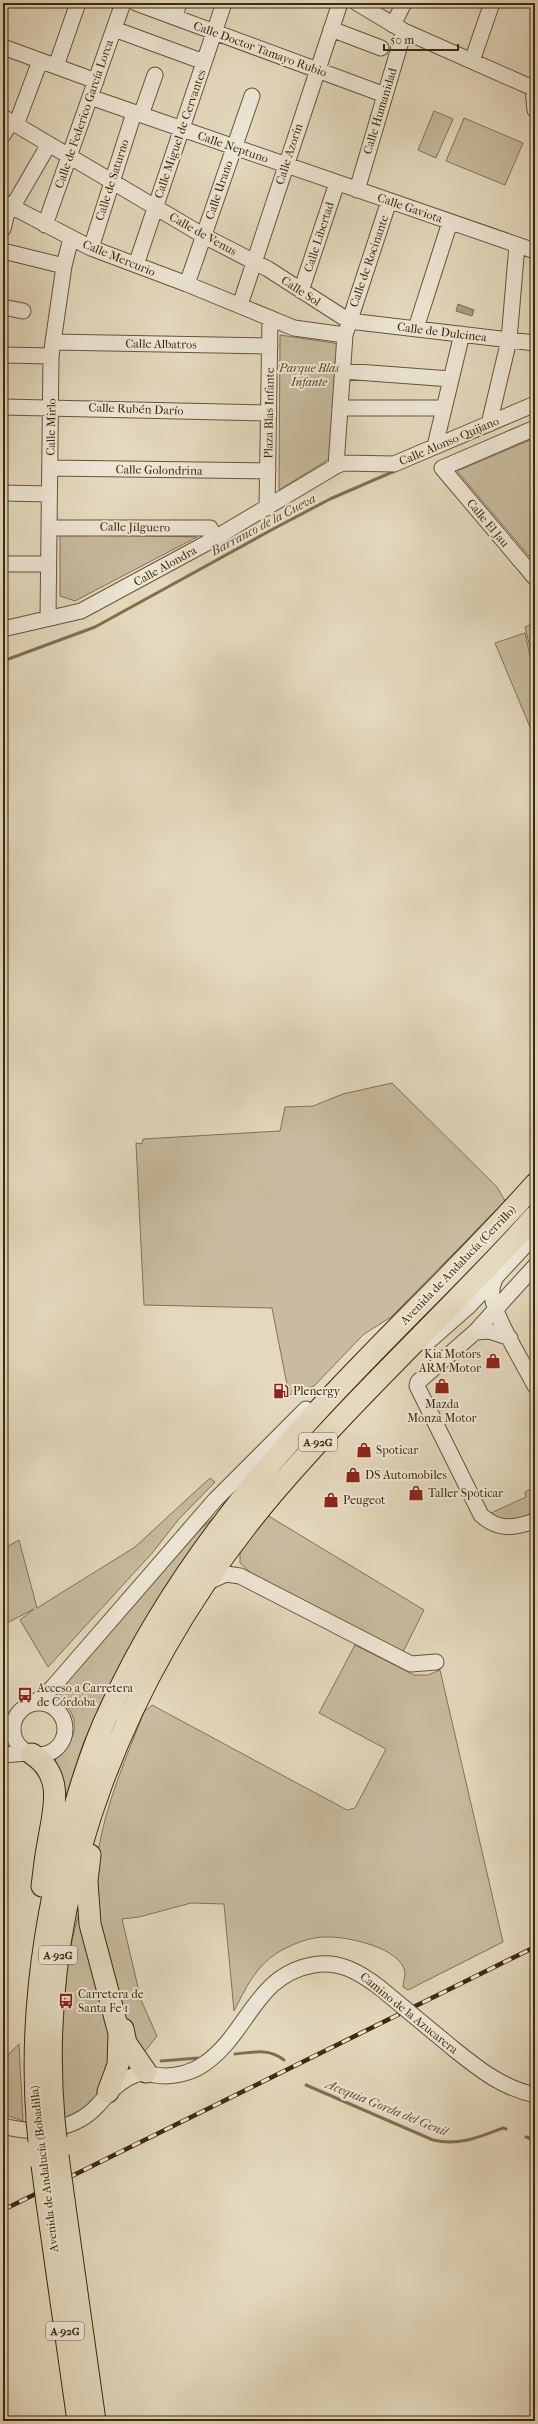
<svg xmlns="http://www.w3.org/2000/svg" width="538" height="2424" viewBox="0 0 538 2424" font-family="'IM FELL French Canon',serif">
<rect width="100%" height="100%" fill="#e4d9be"/>
<filter id="stains"><feTurbulence type="fractalNoise" baseFrequency=".005" numOctaves="4"/><feColorMatrix values="0 0 0 0 .2 0 0 0 0 .09 0 0 0 0 .02 0 0 0 .5 -.17"/></filter>
<radialGradient id="worn" r=".72"><stop offset=".6" stop-color="#630" stop-opacity="0"/><stop offset="1" stop-color="#630" stop-opacity=".3"/></radialGradient>
<path fill="#c8bb9f" stroke="#837254" d="M434,111L453,119L436,158L418,150Z
M464,118L523,143L505,185L446,161Z
M280,335L340,344L334,456L279,490Z
M535,438V563L457,471Z
M60,534L197,537L75,601L60,596Z
M535,623V668L525,627Z
M525,633L535,678V739L495,643Z
M392,1083L497,1187L505,1201L391,1317L364,1334L314,1386L289,1395L272,1308L144,1305L136,1143L142,1144L143,1139L280,1131L285,1107L313,1106L343,1094Z
M210,1478L215,1482L178,1520L153,1552L48,1667L20,1620L34,1609L3,1625V1549L19,1540L37,1608L135,1547Z
M535,1487V1515L506,1521L489,1514L526,1497L525,1492Z
M218,1513L97,1714L84,1741L57,1823L60,1780L55,1760C78,1739 84,1715 54,1695L189,1540Z
M267,1515L424,1610L403,1652L255,1577L240,1563V1552Z
M355,1645L414,1675H428L440,1670L503,1942L408,1990L403,1987C403,1983 405,1977 405,1972C401,1948 349,1937 329,1937C311,1936 292,1944 277,1953C256,1966 245,1989 234,2011L224,1904L191,1903L139,1917L122,1919L141,2000L157,2036L142,2055L134,2047C117,1989 87,1913 98,1852C106,1803 126,1758 144,1712L152,1705L347,1810L355,1808L386,1749L319,1713Z
M81,1904C90,1945 123,2052 104,2086C95,2103 81,2111 64,2118C57,2043 61,1977 81,1904Z
M19,2044L23,2121L3,2114V2060Z"/>
<path fill="#ac9d80" stroke="#806f50" d="M458,304L474,310L472,316L456,311Z"/>
<g fill="none" stroke-linecap="round" stroke-linejoin="round">
<path stroke="#806f50" stroke-width="3" d="M3,661L95,627L275,528L330,499L397,470
M235,2054C254,2052 269,2048 284,2060
M161,2061L198,2058
M306,2085L433,2140C459,2146 480,2137 503,2128L506,2129
M526,2137L535,2140"/>
<defs>
<path id="minor" d="M136,3L385,95
M357,3L404,31L535,89
M175,17L179,3
M393,25L404,3
M114,29L204,62
M331,29L381,48
M3,47L96,81
M472,61L492,3
M56,66L78,3
M535,83L533,89L535,110
M90,97L535,251
M141,115L155,75
M3,117L204,236L268,269L349,321L535,343
M16,125L40,61
M3,135L11,122
M357,190L404,31
M3,202L91,248L187,284L294,328L345,335
M13,206L49,144
M45,225L123,3
M3,229L9,205
M91,248L134,113
M3,251L64,266
M136,265L224,3
M187,284L252,96
M301,291L337,183
M240,305L340,3
M3,307L23,311
M416,328L450,222
M53,342L270,346
M3,355L51,356
M343,371L451,379
M3,407L269,413
M340,408H444
M489,424L509,340L517,245
M535,428L442,468L535,578
M435,446L462,334
M336,466L345,335L389,201
M50,468L268,471
M3,493L49,494
M267,508L270,318
M50,528H210L216,538
M3,564H48
M48,618L51,356L64,266L71,238
M3,629L81,611L205,544L336,466L343,463L394,464L535,404
M535,1266L475,1332L418,1382L417,1386L481,1515C499,1531 514,1528 535,1521
M496,1277C493,1283 491,1289 492,1296C495,1318 524,1364 535,1386
M475,1332L489,1331L510,1338
M429,1341L470,1305L535,1235
M206,1583L226,1574L240,1576L411,1664L436,1662
M13 1729a26 26 0 1 1 52 0a26 26 0 1 1-52 0Z
M34,1703L52,1688L215,1500L306,1409
M3,1755L27,1753
M455,2050C480,2070 503,2088 535,2095
M3,2126C35,2135 75,2131 98,2105C109,2093 119,2081 135,2075C144,2072 147,2073 155,2075C172,2078 191,2073 204,2064C248,2034 255,1975 313,1965C339,1960 359,1972 379,1987"/>
<path id="highway" d="M32,1754C66,1776 53,1811 48,1844C45,1858 44,1872 42,1886
M90,1855L87,1881L90,1924L119,2033L118,2065L108,2092
M123,2029L126,2043L146,2072
M54,2119C34,1889 128,1664 275,1491C357,1395 451,1310 535,1216
M37,2120C30,2023 42,1930 67,1836C78,1792 92,1746 112,1705C159,1603 227,1511 302,1428C377,1344 461,1268 535,1184
M64,2200L95,2421
M47,2203L78,2421"/>
</defs>
<use href="#minor" stroke="#685536" stroke-width="17"/>
<use href="#highway" stroke="#3e2909" stroke-width="23"/>
<use href="#minor" stroke="#ede6d5" stroke-width="15"/>
<use href="#highway" stroke="#e4d9be" stroke-width="21"/>
<defs>
<path id="rail" d="M3,2210L535,1947"/>
</defs>
<use href="#rail" stroke="#3e2909" stroke-width="4.5"/>
<use href="#rail" stroke="#ede6d5" stroke-width="3" stroke-dasharray="9" stroke-linecap="butt"/>
<defs>
<path id="minor-bridge" d="M379,1987L455,2050"/>
<path id="highway-bridge" d="M54,2119L56,2138
M37,2120L39,2141
M58,2156L64,2200
M42,2165L47,2203"/>
</defs>
<use href="#minor-bridge" stroke="#685536" stroke-width="17" stroke-linecap="butt"/>
<use href="#highway-bridge" stroke="#3e2909" stroke-width="23" stroke-linecap="butt"/>
<use href="#minor-bridge" stroke="#ede6d5" stroke-width="15"/>
<use href="#highway-bridge" stroke="#e4d9be" stroke-width="21"/>
</g>
<defs>
<symbol id="shop-bare" viewBox="-9 -9 18 18"><path d="M-5-2.5h2.3a2.7 3.5 0 0 1 5.4 0H5L5.5 6h-11ZM-1.5-2.5h3a1.5 2.3 0 0 0-3 0Z" fill="#8f2418" stroke="#ede6d5" stroke-width="2.5" paint-order="stroke"/></symbol>
<symbol id="fuel-bare" viewBox="-9 -9 18 18"><path d="M-5.5-6h7V0h2V4h1.3V-2.5L3-4.5l.8-.8L6-3V5H2.5V1h-1V6h-7ZM-4.2-4.7v3.2H.2V-4.7Z" fill="#8f2418" stroke="#ede6d5" stroke-width="2.5" paint-order="stroke"/></symbol>
<symbol id="bus-bare" viewBox="-9 -9 18 18"><path d="M-5-6H5V4H4V6H2V4H-2V6H-4V4H-5ZM-3.5-4V0h7V-4ZM-3.5 1.2v1.5H-2V1.2ZM2 1.2v1.5H3.5V1.2Z" fill="#8f2418" stroke="#ede6d5" stroke-width="2.5" paint-order="stroke"/></symbol>
</defs>
<g fill-rule="evenodd">
<use href="#shop-bare" x="482" y="1350" width="22" height="22"/>
<use href="#shop-bare" x="431" y="1375" width="22" height="22"/>
<use href="#fuel-bare" x="270" y="1380" width="22" height="22"/>
<use href="#shop-bare" x="353" y="1439" width="22" height="22"/>
<use href="#shop-bare" x="342" y="1464" width="22" height="22"/>
<use href="#shop-bare" x="405" y="1482" width="22" height="22"/>
<use href="#shop-bare" x="320" y="1489" width="22" height="22"/>
<use href="#bus-bare" x="14" y="1684" width="22" height="22"/>
<use href="#bus-bare" x="55" y="1990" width="22" height="22"/>
</g>
<g text-anchor="middle" stroke-width="4" stroke-linejoin="round" paint-order="stroke">
<g fill="#ede6d5" stroke="#726246" stroke-width="1">
<rect x="299" y="1433" width="38" height="18" rx="3"/>
<rect x="39" y="1946" width="38" height="18" rx="3"/>
<rect x="46" y="2322" width="38" height="18" rx="3"/>
</g>
<g font-size="11" font-weight="bold" fill="#3e2909">
<text x="318" y="1446">A-92G</text>
<text x="58" y="1959">A-92G</text>
<text x="65" y="2335">A-92G</text>
</g>
<g font-size="12" fill="#3e2909" stroke="#ede6d5">
<text transform="translate(260 49) rotate(20)" y="4">Calle Doctor Tamayo Rubio</text>
<text transform="translate(380 111) rotate(-73)" y="4">Calle Humanidad</text>
<text transform="translate(84 114) rotate(-71)" y="4">Calle de Federico García Lorca</text>
<text transform="translate(180 134) rotate(-71)" y="4">Calle Miguel de Cervantes</text>
<text transform="translate(233 147) rotate(19)" y="4">Calle Neptuno</text>
<text transform="translate(289 154) rotate(-72)" y="4">Calle Azorín</text>
<text transform="translate(112 180) rotate(-72)" y="4">Calle de Saturno</text>
<text transform="translate(219 190) rotate(-71)" y="4">Calle Urano</text>
<text transform="translate(410 208) rotate(19)" y="4">Calle Gaviota</text>
<text transform="translate(203 234) rotate(29)" y="4">Calle de Venus</text>
<text transform="translate(319 237) rotate(-72)" y="4">Calle Libertad</text>
<text transform="translate(119 258) rotate(22)" y="4">Calle Mercurio</text>
<text transform="translate(369 261) rotate(-71)" y="4">Calle de Rocinante</text>
<text transform="translate(301 291) rotate(33)" y="4">Calle Sol</text>
<text transform="translate(442 332) rotate(7)" y="4">Calle de Dulcinea</text>
<text transform="translate(161 344) rotate(1)" y="4">Calle Albatros</text>
<text transform="translate(136 409) rotate(2)" y="4">Calle Rubén Darío</text>
<text transform="translate(269 413) rotate(-89)" y="4">Plaza Blas Infante</text>
<text transform="translate(51 427) rotate(-89)" y="4">Calle Mirlo</text>
<text transform="translate(449 441) rotate(-23)" y="4">Calle Alonso Quijano</text>
<text transform="translate(159 470) rotate(1)" y="4">Calle Golondrina</text>
<text transform="translate(488 523) rotate(50)" y="4">Calle El Jau</text>
<text transform="translate(135 527) rotate(1)" y="4">Calle Jilguero</text>
<text transform="translate(165 566) rotate(-29)" y="4">Calle Alondra</text>
<text transform="translate(458 1265) rotate(-46)" y="4">Avenida de Andalucía (Cerrillo)</text>
<text transform="translate(409 2013) rotate(39)" y="4">Camino de la Azucarera</text>
<text transform="translate(44 2169) rotate(-97)" y="4">Avenida de Andalucía (Bobadilla)</text>
</g>
<g font-size="12" font-style="italic" fill="#5a4627" stroke="#ede6d5">
<text x="309" y="372">Parque Blas<tspan x="309" dy="14">Infante</tspan></text>
</g>
<g font-size="12" fill="#3e2909" stroke="#ede6d5" text-anchor="start">
<text x="481" y="1358" text-anchor="end">Kia Motors<tspan x="481" dy="14">ARM Motor</tspan></text>
<text x="293" y="1395">Plenergy</text>
<text x="442" y="1408" text-anchor="middle">Mazda<tspan x="442" dy="14">Monza Motor</tspan></text>
<text x="376" y="1454">Spoticar</text>
<text x="365" y="1479">DS Automobiles</text>
<text x="428" y="1497">Taller Spoticar</text>
<text x="343" y="1504">Peugeot</text>
<text x="37" y="1692">Acceso a Carretera<tspan x="37" dy="14">de Córdoba</tspan></text>
<text x="78" y="1998">Carretera de<tspan x="78" dy="14">Santa Fe 1</tspan></text>
</g>
<g font-size="13" font-style="italic" fill="#5f4c2d" stroke="#ede6d5">
<text transform="translate(263 524) rotate(-28)" y="5">Barranco de la Cueva</text>
<text transform="translate(387 2107) rotate(22)" y="5">Acequia Gorda del Genil</text>
</g>
</g>
<rect width="538" height="2424" fill="none" stroke="#e4d9be" stroke-width="16"/>
<rect x="4" y="4" width="530" height="2416" fill="none" stroke="#3e2909" stroke-width="2"/>
<rect x="8" y="8" width="522" height="2408" fill="none" stroke="#3e2909"/>
<path d="M384 44v6h74v-6" fill="none" stroke="#3e2909" stroke-width="2"/>
<text x="390" y="44" font-size="12" fill="#3e2909" stroke="#ede6d5" stroke-width="3" paint-order="stroke">50 m</text>
<rect width="100%" height="100%" filter="url(#stains)"/>
<rect width="100%" height="100%" fill="url(#worn)"/>
</svg>
